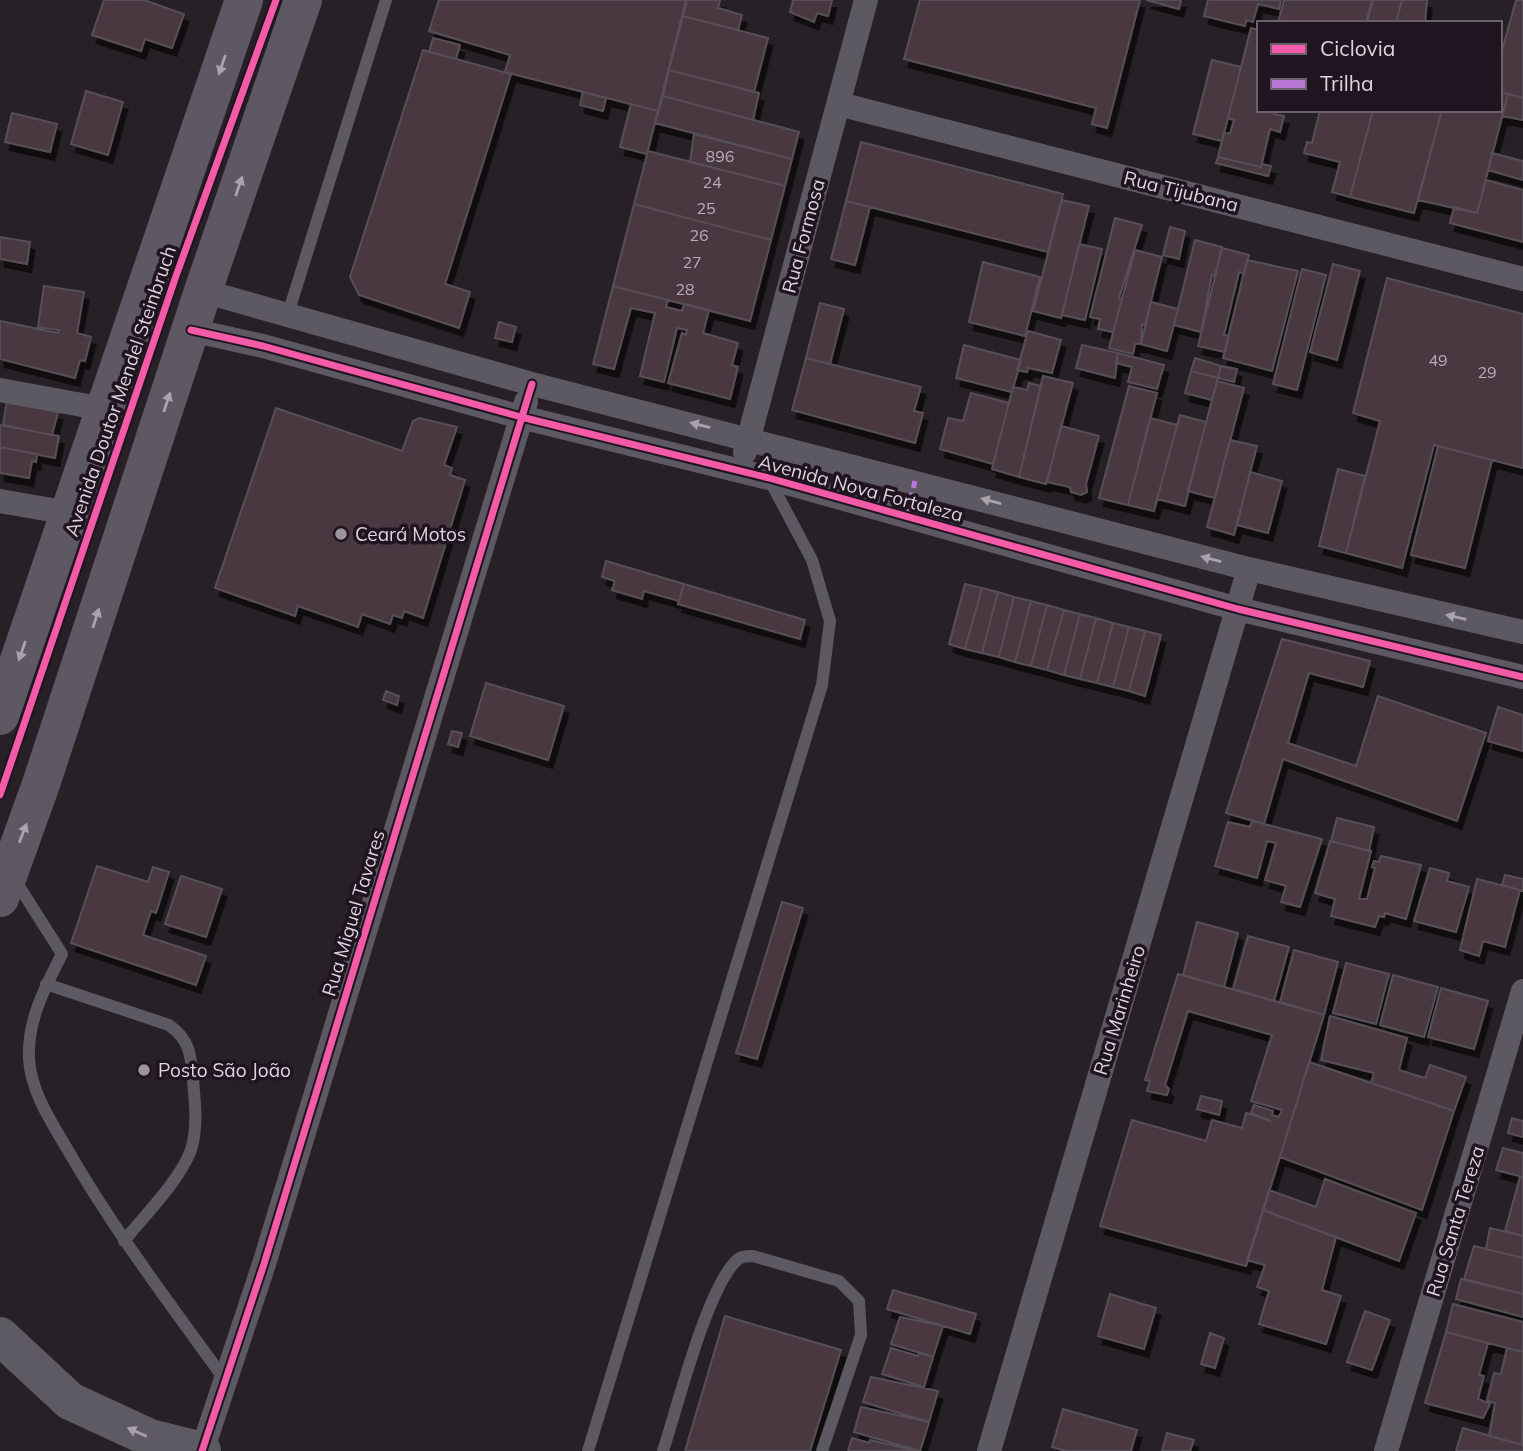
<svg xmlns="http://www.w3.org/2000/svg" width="1523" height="1451" viewBox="0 0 1523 1451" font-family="Mulish,sans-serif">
<defs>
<filter id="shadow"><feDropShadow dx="4.5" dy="8" stdDeviation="0" flood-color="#0009"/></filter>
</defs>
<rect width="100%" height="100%" fill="#272026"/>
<path fill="#493940" stroke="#574f54" stroke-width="2" filter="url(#shadow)" d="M104,0H144L184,14L172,48L145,39L141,51L92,35Z
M439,0H686L658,111L505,72L510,55L429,31Z
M687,0H720L718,8L742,15L738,30L683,16Z
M793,0H832L828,16L817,13L814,22L790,12Z
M920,0H1140L1107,128L1092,124L1096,108L904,59Z
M1146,0H1181L1179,9Z
M1208,0H1281L1279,9L1258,4L1253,22L1246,20L1245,26L1204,16Z
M1284,0H1372L1366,23H1278Z
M1373,0H1402L1396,23H1367Z
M1402,0H1427L1425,23H1396Z
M1516,0H1523V98L1500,92V58Z
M683,16L768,38L754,92L669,70Z
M1251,28L1259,30V110H1275L1274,114L1284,116L1280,132L1270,129L1261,167L1218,157L1224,132L1230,134L1234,120L1228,118Z
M433,38L460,45L456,59L429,52Z
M423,50L511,74L445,284L470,292L459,328L359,295L350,277Z
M1212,60L1241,67L1222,141L1193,134Z
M669,70L759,93L753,120L663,96Z
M86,91L123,102L108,155L71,144Z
M583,92L606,98L603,111L580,105Z
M1500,92L1508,94L1477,213L1418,200L1442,110H1500Z
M1508,94L1523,98V120L1502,116Z
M663,96L799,132L792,159L655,123Z
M631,104L658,111L647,154L620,147Z
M1320,110H1373L1350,197L1332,192L1340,162L1304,153L1307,142L1312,143Z
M1373,110H1442L1414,213L1350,197Z
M12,113L57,124L50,152L5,142Z
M694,134L792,159L785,186L690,162Z
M861,142L1063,194L1048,252L846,201Z
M648,151L785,186L771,240L634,204Z
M1492,153L1523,161V180L1488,170Z
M1218,157L1261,167L1262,164L1271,166L1268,176L1216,163Z
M1486,180L1523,190V242L1450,223L1454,207L1477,213Z
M1062,200L1089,206L1061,318L1033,311Z
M846,201L870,207L855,265L831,259Z
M634,204L771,240L750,321L613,286Z
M1115,218L1142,225L1119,298L1122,299L1113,332L1098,329L1100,319L1090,317Z
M1170,227L1185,231L1179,259L1163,255Z
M0,237L30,242L27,264L0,259Z
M1195,240L1222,247L1215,276L1212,275L1201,332L1174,325Z
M1079,244L1102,249L1085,320L1062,315Z
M1222,248L1249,255L1244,273L1239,272L1224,335L1229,336L1225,352L1198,346Z
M1135,250L1162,257L1145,325L1142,324L1141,344H1135L1133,354L1109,348Z
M1247,260L1298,271L1272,371L1223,358Z
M983,262L1040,277L1025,336L969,322Z
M1333,264L1360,271L1337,360L1310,352Z
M1302,269L1326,275L1297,390L1273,384Z
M1387,278L1523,314V468L1434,445L1402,568L1346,553L1380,421L1353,413Z
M44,286L84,292L77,333L91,337L85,361L80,360L75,378L0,359V321L58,333L59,330L38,327Z
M613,286L668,300L666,307L682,311L684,304L709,310L703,333L738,343L732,365L738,367L730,399L668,383L682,333L686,335L687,330L677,328L664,382L640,376L655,313L631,308L614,369L593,364Z
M1151,302L1178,309L1167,351L1141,344Z
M820,303L844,309L830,364L806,358Z
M499,322L516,327L512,342L495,338Z
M1028,331L1061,340L1052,373L1028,368L1027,372L1017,370Z
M964,345L1021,360L1012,392L956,378Z
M1082,345L1118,353L1115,378L1076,368Z
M1118,353L1164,365L1157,389L1128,382L1132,367L1116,363Z
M806,358L921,387L914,411L923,413L915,443L792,410Z
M1195,358L1221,366L1218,378L1191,371Z
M1221,366L1237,369L1234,382L1218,378Z
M1191,371L1218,378L1212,400L1185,393Z
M1043,376L1073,383L1046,484L1019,477Z
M1217,381L1244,388L1215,498L1188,491Z
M1029,383L1041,386L1019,477L992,469L1013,387L1027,390Z
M1129,386L1157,393L1128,505L1099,498Z
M971,393L1009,403L993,464L940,449L948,418L963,421Z
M7,401L58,412L52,435L3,425Z
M276,408L402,451L413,421L419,418L457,427L444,465L452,468L450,475L465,480L423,618L404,611L402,618L393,615L390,624L362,614L358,627L298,606L295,616L215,588Z
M1180,415L1206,422L1185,506L1157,499Z
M1150,418L1177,425L1154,511L1128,505Z
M0,425L59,436L55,458L0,447Z
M1061,426L1099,436L1086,484L1087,492L1081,495L1071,492L1070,487L1047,482Z
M1230,440L1257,446L1234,535L1207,527Z
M1438,446L1492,460L1465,568L1411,555Z
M0,447L37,454L36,462L32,461L29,478L0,473Z
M1338,469L1365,476L1346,553L1319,546Z
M1250,472L1282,481L1268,533L1237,525Z
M606,561L684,584L679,601L644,591L642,599L612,590L615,581L602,577Z
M684,584L805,620L800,639L678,604Z
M965,584L982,588L965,649L949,644Z
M982,588L998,592L982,653L965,649Z
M998,592L1014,597L999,657L982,653Z
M1014,597L1031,601L1015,662L999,657Z
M1031,601L1047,605L1031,666L1015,662Z
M1047,605L1064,610L1047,670L1031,666Z
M1064,610L1080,614L1064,675L1047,670Z
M1080,614L1096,618L1080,679L1064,675Z
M1096,618L1113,623L1097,683L1080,679Z
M1113,623L1129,627L1113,687L1097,683Z
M1129,627L1145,631L1129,691L1113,687Z
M1145,631L1161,635L1145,696L1129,691Z
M1282,639L1370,661L1363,687L1309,673L1288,743L1356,766L1378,696L1486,733L1457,821L1283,759L1264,824L1226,813Z
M486,683L564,706L548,760L470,736Z
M386,691L399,696L397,705L383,700Z
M1498,707L1523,715V751L1488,741Z
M452,731L462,733L458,747L448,744Z
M1337,818L1374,827L1369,851L1331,841Z
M1252,821L1322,839L1300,907L1281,902L1286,886L1265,880L1276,843L1267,841L1257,878L1215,866L1228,822L1250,827Z
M1330,841L1371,851L1359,899H1367L1375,868L1372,867L1374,861L1379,862L1381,856L1421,865L1406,919L1385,913L1384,917L1379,916L1375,927L1331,916L1335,899L1315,893Z
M97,866L148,882L153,867L169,872L156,913L151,911L143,935L206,956L196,985L71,943Z
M1430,868L1449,873L1447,881L1469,887L1456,932L1414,921Z
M1505,875L1523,879V891L1502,885Z
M181,876L222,889L206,937L165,924Z
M1477,879L1520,890L1505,947L1483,941L1479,956L1460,950Z
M782,902L803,908L757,1059L736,1053Z
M1197,922L1238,933L1224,987L1183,975Z
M1248,936L1289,947L1274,1001L1233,989Z
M1294,950L1338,962L1324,1015L1280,1002Z
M1346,963L1389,974L1376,1024L1333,1013Z
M1178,974L1324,1015L1246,1266L1100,1226L1132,1120L1206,1141L1212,1120L1242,1128L1246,1113L1271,1121L1251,1113L1254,1105L1273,1111L1272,1115L1278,1117L1281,1113L1282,1110L1251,1101L1272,1035L1188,1011L1165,1085L1169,1089L1167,1095L1147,1091L1150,1081L1145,1080Z
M1393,975L1438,987L1424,1037L1380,1025Z
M1441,988L1488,1001L1474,1049L1428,1037Z
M1330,1016L1407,1038L1399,1070L1425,1078L1430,1065L1466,1077L1454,1111L1371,1083L1374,1073L1321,1060Z
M1309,1062L1454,1111L1422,1210L1280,1157Z
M1201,1096L1222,1101L1219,1115L1197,1109Z
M1512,1118L1523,1121V1137L1508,1133Z
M1503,1148L1523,1153V1177L1496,1170Z
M1520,1177H1523V1236L1505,1231Z
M1325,1179L1416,1213L1399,1261L1263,1210L1269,1190L1316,1207Z
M1263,1210L1336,1237L1322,1290L1341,1296L1326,1344L1259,1324L1269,1291L1257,1287L1265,1265L1247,1260Z
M1490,1228L1523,1236V1258L1486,1249Z
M1474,1246L1523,1258V1294L1464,1279Z
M1461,1279L1523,1294V1317L1456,1299Z
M893,1290L976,1314L970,1334L887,1309Z
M1110,1294L1156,1308L1144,1349L1098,1336Z
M1453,1304L1523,1322V1352L1446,1332Z
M1365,1311L1390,1320L1372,1370L1347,1362Z
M725,1316L841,1350L810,1451H685Z
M900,1317L943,1326L933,1357L891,1344Z
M1446,1332L1488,1343L1479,1375L1484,1376L1478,1399L1490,1404L1483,1418L1425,1403Z
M1210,1333L1224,1338L1215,1368L1201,1364Z
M891,1348L918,1356L919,1352L933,1357L924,1387L882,1374Z
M1507,1348L1523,1352L1522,1445L1489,1436L1495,1403L1487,1401L1494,1373L1501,1374Z
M871,1377L938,1391L929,1422L863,1402Z
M861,1407L929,1422L920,1451L854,1432Z
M1063,1409L1137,1430L1131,1451H1066L1052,1447Z
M1463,1428L1522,1445L1523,1441V1451H1456Z
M1167,1433L1194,1440L1190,1451H1162Z
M852,1438L869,1443L870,1440L917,1451H848Z"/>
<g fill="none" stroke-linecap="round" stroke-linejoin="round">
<path stroke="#5d5962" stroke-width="12" d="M287,317L386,0
M15,880L62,954C45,987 27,1021 29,1059C31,1091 50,1120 66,1147C113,1229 170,1304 225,1380
M46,984L169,1025C190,1040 191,1055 193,1080C195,1103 198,1127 191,1150C180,1180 144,1216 124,1241
M588,1451L822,685L830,621L812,560L769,479
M663,1451C678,1405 705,1296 734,1263C740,1256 745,1256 753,1256L839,1281L859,1301L861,1335L822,1451"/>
<path stroke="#5d5962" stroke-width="24" d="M839,104L1523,279
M203,291L532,384L1249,569L1523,632
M191,330L263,346L521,417L769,478L1238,609L1523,677
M0,390L104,409
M745,452L866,0
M0,501L69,513
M202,1451L264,1264L526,402
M989,1451L1249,569
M1386,1451L1523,991"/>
<path stroke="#5e5a64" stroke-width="38" d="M0,1336L70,1401L150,1438L202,1451"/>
<path stroke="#5d5863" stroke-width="38" d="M0,716L244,0
M0,898L41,784L203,291L303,0"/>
<path stroke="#ba77d6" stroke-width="5" stroke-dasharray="10 5" stroke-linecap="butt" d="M906,517L915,481"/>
<defs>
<path id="cycleway" d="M191,330L263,346L521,417L769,478L1238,609L1523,677
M0,795L176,276L276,0
M202,1451L264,1264L532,384"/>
</defs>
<use href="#cycleway" stroke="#201420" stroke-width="11"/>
<use href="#cycleway" stroke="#f35aa7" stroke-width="7"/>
</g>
<defs><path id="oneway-solid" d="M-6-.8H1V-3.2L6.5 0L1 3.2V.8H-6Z" transform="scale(1.75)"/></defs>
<g fill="#aaa2ac">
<use href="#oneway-solid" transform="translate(222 65) rotate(109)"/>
<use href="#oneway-solid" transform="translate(239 186) rotate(-71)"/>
<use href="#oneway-solid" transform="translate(167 402) rotate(-72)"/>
<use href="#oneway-solid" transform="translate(96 618) rotate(-72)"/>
<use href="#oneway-solid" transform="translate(22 651) rotate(109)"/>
<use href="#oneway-solid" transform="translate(23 833) rotate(-69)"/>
</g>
<g fill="#aaa3ab">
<use href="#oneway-solid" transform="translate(700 425) rotate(-166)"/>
<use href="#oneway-solid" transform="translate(991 501) rotate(-165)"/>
<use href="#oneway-solid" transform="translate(1211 559) rotate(-165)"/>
<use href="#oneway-solid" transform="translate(1456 617) rotate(-167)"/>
</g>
<use fill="#aaa3ac" href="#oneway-solid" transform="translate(137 1432) rotate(-156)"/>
<g fill="#9d959c" stroke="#201420" stroke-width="2.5">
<circle cx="341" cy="534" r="7"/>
<circle cx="144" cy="1070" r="7"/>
</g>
<g text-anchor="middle" stroke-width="7" stroke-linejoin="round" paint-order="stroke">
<g font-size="16" fill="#b8adb5">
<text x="720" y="162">896</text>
<text x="712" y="188">24</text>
<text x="706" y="214">25</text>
<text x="699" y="241">26</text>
<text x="692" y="268">27</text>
<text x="685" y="295">28</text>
<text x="1438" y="366">49</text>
<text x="1487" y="378">29</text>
</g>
<g font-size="19" fill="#ddd4dc" stroke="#201420">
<text transform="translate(1181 191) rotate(14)" y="7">Rua Tijubana</text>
<text transform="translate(803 236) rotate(-75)" y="7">Rua Formosa</text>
<text transform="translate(120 391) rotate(-71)" y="7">Avenida Doutor Mendel Steinbruch</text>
<text transform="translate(861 488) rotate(15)" y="7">Avenida Nova Fortaleza</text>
<text transform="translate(353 913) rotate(-73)" y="7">Rua Miguel Tavares</text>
<text transform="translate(1119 1010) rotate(-73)" y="7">Rua Marinheiro</text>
<text transform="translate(1455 1221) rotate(-73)" y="7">Rua Santa Tereza</text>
</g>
<g font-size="19" fill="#ddd4dc" stroke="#201420" text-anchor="start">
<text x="355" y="541">Ceará Motos</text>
<text x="158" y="1077">Posto São João</text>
</g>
</g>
<rect x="1257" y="21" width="245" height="91" fill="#201420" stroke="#6c616b" stroke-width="2"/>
<rect x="1271" y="44" width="35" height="10" fill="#f35aa7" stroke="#6c616b" stroke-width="2"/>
<text x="1320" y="56" font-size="21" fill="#ddd4dc">Ciclovia</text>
<rect x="1271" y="79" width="35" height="10" fill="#ba77d6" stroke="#6c616b" stroke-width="2"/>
<text x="1320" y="91" font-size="21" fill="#ddd4dc">Trilha</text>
</svg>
